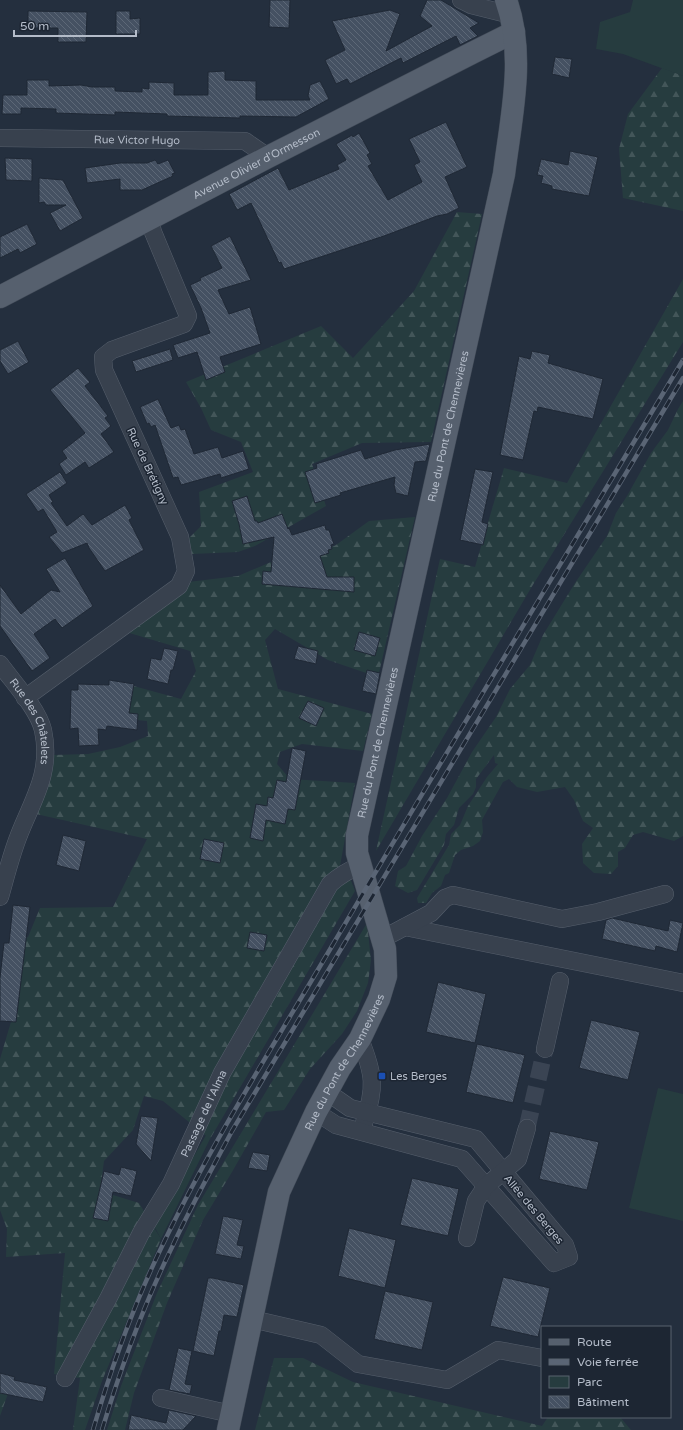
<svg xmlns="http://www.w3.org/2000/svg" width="683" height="1430" viewBox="0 0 683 1430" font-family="'Varela Round',sans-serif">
<defs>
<pattern id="forest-firs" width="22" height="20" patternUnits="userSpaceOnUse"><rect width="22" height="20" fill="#263c3f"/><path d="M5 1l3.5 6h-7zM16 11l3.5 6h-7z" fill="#435659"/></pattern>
<pattern id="building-back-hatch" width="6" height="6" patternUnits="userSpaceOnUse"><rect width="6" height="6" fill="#455162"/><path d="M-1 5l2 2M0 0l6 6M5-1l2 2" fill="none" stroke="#5d6877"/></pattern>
</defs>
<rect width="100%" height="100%" fill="#242f3e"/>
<path fill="#263c3f" d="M633,0H683V76L623,54L596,49L600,22L630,12Z
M658,1088L683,1094V1221L629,1208Z
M206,1135L210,1139L161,1239L154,1226Z"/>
<path fill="url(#forest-firs)" d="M662,68L683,76V211L623,198L619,149L628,114Z
M457,212L482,214L431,442L362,443L312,464L326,506L255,546L238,552L192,554L187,540L201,526L199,492L253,472L241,442L211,430L201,408L186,382L321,326L353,358L414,291Z
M683,279V342L531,588L376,851L440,559L475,567L504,468L567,483Z
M683,401V836L674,841L643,832L633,835L625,848L618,852V866L611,874L594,873L583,863L582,844L593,828L583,821L574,800L565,787L537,792L517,787L509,779L503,782L482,820L483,832L480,841L473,846L461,850L455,855L449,873L445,875L441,886L432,893L426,903H418L417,898L449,845L451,834L460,825L468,806L487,777L498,764L495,763L494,755L476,779V787L473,794L459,808L454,825L446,834L444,845L417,890L408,893L395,886L398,871L406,866L422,836L447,798L472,752L496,717L510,689L530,665L543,635L575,583L607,536L616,513L627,496L651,453L668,430L678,409Z
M415,517L378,677L328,660L275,629L265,640L278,689L372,714L363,751L302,744L280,752L277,764L290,779L355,783L340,866L350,878L355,891L210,1139L163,1101L144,1096L133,1130L104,1161L100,1191L139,1203L161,1239L102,1381L85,1430H73L80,1378L54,1374L65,1253L6,1257L7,1229L0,1210V1059L18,998L0,996C0,980 0,957 11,944C14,941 23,939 28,937L40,908L113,907L147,839L36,814L49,785L53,755L88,754L120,747L148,736L147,721L106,717L119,682L181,699L196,671L190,651L126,632L188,582L238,576L271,562L313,557L336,545L369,521Z
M367,923L371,960L368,983L357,1011L342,1034L310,1069L284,1110L266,1112L232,1172L203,1220L167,1303L134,1393L125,1430H107L121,1386L157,1293L198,1205Z
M274,1358H303L353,1382L542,1426L548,1417H620L631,1430H255Z
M0,1382L10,1388L0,1416Z"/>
<path fill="url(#building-back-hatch)" stroke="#1f2835" d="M270,0H290L289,28L269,27Z
M427,0H441L479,23L470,28L478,36L460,45L456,36L403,63L401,58L350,84L347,79L336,84L325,60L345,50L332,21L390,10L400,14L386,51L432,26L420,16Z
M28,11L87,12L86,42H58V28H28Z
M116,11H130V19L140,18V34H116Z
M555,57L572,59L569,78L552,74Z
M225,71V80L256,81V100H310L308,96L310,85L320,81L329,99L296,117L240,116V118L167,116V114L115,112V115L56,113V109L21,108V114H2L3,95H27V80H49V86L81,85L92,87H115V91L142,92V88L149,89V82L174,83V95H208V72Z
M446,122L467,167L445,177L459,208L447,214L437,216L384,236L284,269L281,262L279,263L251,203L237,210L229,194L278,168L289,190L339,169L337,165L346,160L336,144L352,135L353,137L359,133L370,153L367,155L372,164L368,166L388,200L422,182L414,165L420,162L409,139Z
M570,151L598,157L589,196L552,189V186L541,183L543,176L537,175L541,159L568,165Z
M5,158L32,159V181L6,180Z
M155,160L158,164L168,160L175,173L172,174L173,176L142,190H120V179L87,183L85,168L120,163H147Z
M39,178L63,180L83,218L60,231L50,213L66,205H46L44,202L39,203Z
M27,224L37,244L20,253L18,249L0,258V237Z
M230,236L251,280L218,290L229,314L250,307L261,344L220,357L225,372L206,380L197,352L178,358L173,345L210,333L201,308L190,285L201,280L200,278L222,268L211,246Z
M18,341L29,362L8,374L0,361V350Z
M170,349L173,360L136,372L132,361Z
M532,351L550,355L548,363L603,379L593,419L538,407L537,412L534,411L523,460L500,455L519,356L530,359Z
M78,368L90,382L85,386L108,416L105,418L111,426L101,434L114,452L89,468L85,462L66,475L59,464L67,458L62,451L85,433L50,390Z
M158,399L171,428L179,425L181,430L185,429L194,454L218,447L222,458L243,451L249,469L221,478L220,474L181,485L178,477L173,478L155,425L151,427L149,423L147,424L140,407Z
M430,444L426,461L415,462L408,496L396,493L394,485L395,477L340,493L341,495L315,503L305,472L317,468L316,464L361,450L365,459L395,450Z
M475,469L493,472L482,522L488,524L483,545L460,540Z
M60,472L67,483L49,495L53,502L51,503L67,526L83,514L92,525L125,505L132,518L129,520L144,550L105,571L89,548L87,543L62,553L49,537L57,532L43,509L38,512L26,494Z
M247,496L255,521H257L258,523L282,514L288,529L289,528L292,535L325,525L326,530H329L334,544L331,545L332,549L328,550L329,553L320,556L327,577H354V592L262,584L263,571L271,572L274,537L243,544L239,524L232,501Z
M65,558L93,606L62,628L55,619L34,634L50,658L32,671L0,626V585L21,614L51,590L60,592L46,569Z
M359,632L380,638L375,656L354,650Z
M298,646L318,651L316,664L294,659Z
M164,648L178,651L173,670H171L168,684L147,679L151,658L161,660Z
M367,670L380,673L376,694L362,691Z
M109,680L134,684L129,713L138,714L137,730L107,726L106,730L98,729L99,745L79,746L78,728L70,729L71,690H78V684L109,685Z
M308,701L324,708L316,726L299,718Z
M292,748L306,751L295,810L288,809L285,824L266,820L263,841L250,838L256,804L267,806L268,797L273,798L277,780L286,782Z
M63,835L86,841L79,871L56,865Z
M204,839L224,843L220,863L200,859Z
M13,905L30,907L16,1022L0,1021V978L2,960L4,943H9Z
M612,918L668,931L670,920L683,923L677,952L656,946L655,951L602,939L606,920Z
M250,932L267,935L264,951L247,948Z
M438,982L486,994L475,1043L426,1032Z
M591,1020L640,1032L628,1080L579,1068Z
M477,1044L525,1055L513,1103L466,1092Z
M141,1116L158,1118L151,1161L136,1144Z
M550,1131L599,1142L587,1190L539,1179Z
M253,1152L270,1155L267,1171L248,1168L250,1160Z
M121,1167L137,1171L131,1196L113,1192L108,1221L93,1218L104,1171L119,1175Z
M412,1178L459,1189L448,1236L400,1225Z
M223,1216L243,1220L237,1245L244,1246L241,1259L215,1254Z
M349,1228L396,1240L385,1288L338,1276Z
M503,1277L550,1288L538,1337L490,1326Z
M208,1278H213L244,1285L237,1317L224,1315L221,1331H219L214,1356L193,1351Z
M385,1291L433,1302L422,1350L374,1339Z
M178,1348L192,1351L185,1384L192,1385L190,1394L169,1390Z
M0,1373L15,1377L14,1380L47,1387L43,1402L0,1393Z
M169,1410L196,1416L183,1430H128L131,1415L166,1423Z"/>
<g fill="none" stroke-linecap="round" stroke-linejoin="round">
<path stroke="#3a4453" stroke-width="17" stroke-dasharray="17 8" stroke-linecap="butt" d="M527,1128L545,1049"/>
<defs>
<g id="minor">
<path d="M461,0L471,5L511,15"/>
<path id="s1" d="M0,138L245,141L268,157"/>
<path id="s2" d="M0,664C13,682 38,709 43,730C52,773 33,799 19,835C11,855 6,876 0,897"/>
<path d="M25,698L179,586L186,571L180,537L104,370L103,357L112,350L184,324L188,316L153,232L150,220"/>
<path d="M405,927L683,983"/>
<path d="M382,939L431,913L445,898L453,895L562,919L598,912L665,894"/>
<path d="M360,1039C374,1074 376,1087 364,1123"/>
<path d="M545,1049L560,981"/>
<path d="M316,1112L336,1125L462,1159L554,1263L569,1257L565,1245L476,1139L350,1108L327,1092"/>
<path d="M467,1238L476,1201L486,1186L518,1159L527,1128"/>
<path d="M252,1319L321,1335L358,1364L447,1380L498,1350L542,1358"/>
<path id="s3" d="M65,1378L109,1297L141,1233L171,1184L222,1073L330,884C340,875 349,870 361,865"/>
<path d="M161,1398L231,1414"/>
</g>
<g id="major">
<path id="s4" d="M0,297L268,157L472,53L514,32"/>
<path id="s5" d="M228,1430L279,1192L316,1112L340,1068L360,1039L379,999L386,976L385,949L357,853V835L504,174C511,117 526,55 506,0"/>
</g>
</defs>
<use href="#minor" stroke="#565f6c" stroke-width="18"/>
<use href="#major" stroke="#414a57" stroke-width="23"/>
<use href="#minor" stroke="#38414e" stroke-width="17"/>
<use href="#major" stroke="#56606e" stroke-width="22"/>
<defs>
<path id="rail" d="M93,1430C112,1365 135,1301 165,1240C214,1139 275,1043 332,946C447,750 566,556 683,360
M102,1430C121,1367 144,1304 173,1245C191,1206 212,1169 232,1131L683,378"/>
</defs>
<use href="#rail" stroke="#5a6575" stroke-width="4.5"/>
<use href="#rail" stroke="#1d2633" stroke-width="3" stroke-dasharray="9" stroke-linecap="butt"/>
</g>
<rect fill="#1a4fb4" stroke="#1d2633" stroke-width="1.5" x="378" y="1072" width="8" height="8" rx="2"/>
<g text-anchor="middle" stroke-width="3" stroke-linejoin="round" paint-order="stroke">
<g font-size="11" fill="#b4bcc9" stroke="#1d2633">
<text dy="4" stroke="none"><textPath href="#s1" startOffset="137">Rue Victor Hugo</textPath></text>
<text dy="4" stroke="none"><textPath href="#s4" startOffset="289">Avenue Olivier d'Ormesson</textPath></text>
<text dy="4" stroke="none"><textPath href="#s5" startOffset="1049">Rue du Pont de Chennevières</textPath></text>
<text transform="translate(148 466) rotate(65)" y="4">Rue de Brétigny</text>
<text dy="4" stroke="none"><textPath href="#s2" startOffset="67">Rue des Châtelets</textPath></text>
<text dy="4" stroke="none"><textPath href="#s5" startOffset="725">Rue du Pont de Chennevières</textPath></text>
<text dy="4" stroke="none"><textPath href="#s5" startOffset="389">Rue du Pont de Chennevières</textPath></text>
<text dy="4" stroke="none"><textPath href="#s3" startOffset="299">Passage de l'Alma</textPath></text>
<text transform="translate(534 1209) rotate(50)" y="4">Allée des Berges</text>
</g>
<g font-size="11" fill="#b4bcc9" stroke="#1d2633" text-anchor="start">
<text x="390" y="1080">Les Berges</text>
</g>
</g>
<rect x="541" y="1326" width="130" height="92" fill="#1d2633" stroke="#59626f"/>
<rect x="549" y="1339" width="20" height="6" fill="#56606e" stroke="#59626f"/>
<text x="577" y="1346" font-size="12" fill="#b4bcc9">Route</text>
<rect x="549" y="1359" width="20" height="6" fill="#5a6575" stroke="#59626f"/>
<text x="577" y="1366" font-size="12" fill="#b4bcc9">Voie ferrée</text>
<rect x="549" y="1376" width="20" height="12" fill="#263c3f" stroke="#59626f"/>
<text x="577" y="1386" font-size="12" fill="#b4bcc9">Parc</text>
<rect x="549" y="1396" width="20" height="12" fill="url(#building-back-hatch)" stroke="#59626f"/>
<text x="577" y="1406" font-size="12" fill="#b4bcc9">Bâtiment</text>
<path d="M14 30v6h122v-6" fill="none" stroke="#b4bcc9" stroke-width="2"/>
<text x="20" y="30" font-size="12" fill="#b4bcc9" stroke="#1d2633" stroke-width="3" paint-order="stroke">50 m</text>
</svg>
